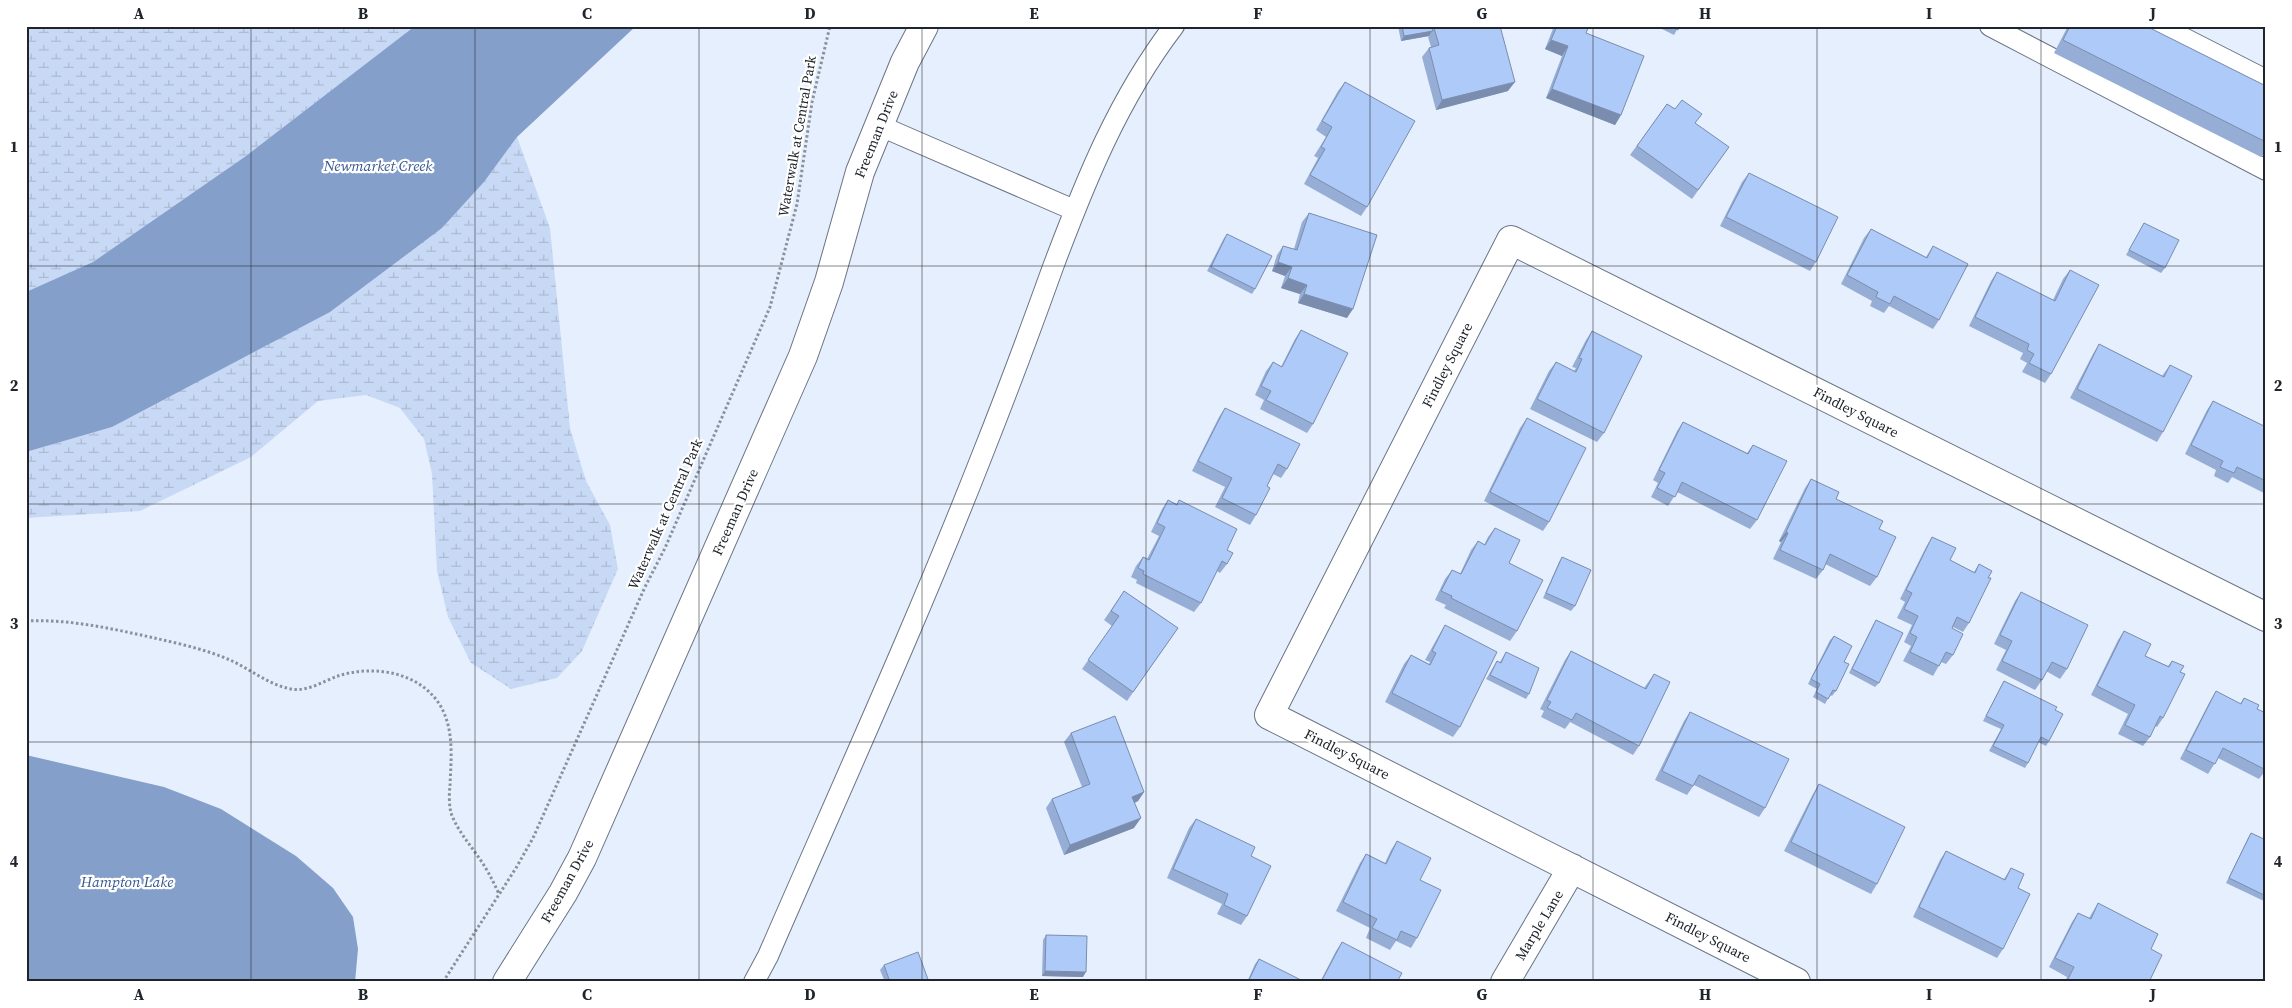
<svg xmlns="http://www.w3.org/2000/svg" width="2292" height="1008" viewBox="0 0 2292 1008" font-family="'Source Serif 4',serif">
<defs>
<pattern id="wetland-marsh" width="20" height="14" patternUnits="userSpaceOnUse" patternTransform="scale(1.25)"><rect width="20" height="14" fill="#c8d9f5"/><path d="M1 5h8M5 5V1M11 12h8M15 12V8" fill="none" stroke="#acbad2"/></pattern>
</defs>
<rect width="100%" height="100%" fill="#e6effd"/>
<path fill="url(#wetland-marsh)" d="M26,26H415L246,156L93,262L26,292Z
M517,137L550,228L570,428L586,481L610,525L618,569L582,651L557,678L511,689L471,663L448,617L437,571L432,474L424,439L400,408L366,395L318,401L251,457L140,511L26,518V452L112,427L442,228L484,182Z"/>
<path fill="#859fcb" d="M415,26H636L517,137L484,182L442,228L330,312L112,427L26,452V292L93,262L246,156Z
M26,755L164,787L221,809L296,856L333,888L353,917L358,949L355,982H26Z"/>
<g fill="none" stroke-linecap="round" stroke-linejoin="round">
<defs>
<path id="lane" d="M1990,26L2266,170
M2160,26L2266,80
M878,125L1074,210
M754,982L768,956C840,790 915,626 981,458C1006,395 1030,331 1053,267C1085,182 1118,99 1174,26"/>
<path id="street" d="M507,982L563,893L582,858L803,356L829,282L860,172L905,62L924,26
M1505,982L1572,868
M1796,982L1269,715L1511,240L2266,617"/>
</defs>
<use href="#lane" stroke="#6b7484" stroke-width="22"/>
<use href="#street" stroke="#6b7484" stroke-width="30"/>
<path stroke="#8a919b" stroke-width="3" stroke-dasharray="2.5 2.5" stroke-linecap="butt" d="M26,621C68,619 109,628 150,637C176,643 205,649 230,660C250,669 269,685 291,689C307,692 324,681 338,676C372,665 416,671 438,702C455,727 451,758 450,786C449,794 449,805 451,813C457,830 469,843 479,858C487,869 493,881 499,894
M443,982L516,868L533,838L645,587L665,548L770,307L797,204L812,102L830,26"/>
<use href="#lane" stroke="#fff" stroke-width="20"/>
<use href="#street" stroke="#fff" stroke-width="28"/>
</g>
<path fill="#96aed5" d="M1398,26H1432L1433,30L1434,28L1508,91L1436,110L1422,57L1429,48L1431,47L1428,37L1429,36L1401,41Z
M1554,26H1589L1586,33L1621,115L1615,125L1546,98L1562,56L1545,49Z
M1656,26H1679L1674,35Z
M2068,26H2146L2266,86V151L2261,157L2054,53Z
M1345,82L1367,207L1361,216L1304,184L1318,158L1314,156L1326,137L1316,130L1338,91Z
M1667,104L1675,109L1702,114L1695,123L1729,147L1692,199L1630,155Z
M1749,173L1816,262L1810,271L1720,226L1742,182Z
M1309,213L1347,318L1298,303L1300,294L1281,288L1285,276L1272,271L1277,255L1283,246L1294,249L1302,222Z
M2144,223L2165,268L2161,273L2126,255Z
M1871,229L1926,257L1933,246L1939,320L1933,329L1889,306L1884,313L1870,306L1872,301L1841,284L1864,238Z
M1227,234L1255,289L1252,294L1207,271L1224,238Z
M2070,270L2051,374L2045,383L2022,372L2027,363L2020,359L2023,353L1969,326L1991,281L1997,272L2053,300L2063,279Z
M1301,330L1313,424L1307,433L1260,409L1264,400L1255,395L1266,371L1273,362L1281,367L1295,339Z
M1592,331L1604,433L1597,442L1530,409L1549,371L1556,362L1574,371L1576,368L1572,367L1586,340Z
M2099,344L2162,376L2170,365L2163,432L2157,442L2070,398L2093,354Z
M2213,401L2266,427V494L2232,477L2228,483L2214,476L2216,470L2185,454L2207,410Z
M1225,408L1287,469L1281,478L1273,474L1267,486L1256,515L1250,525L1215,507L1225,487L1192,471L1219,417Z
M1527,418L1549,522L1543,531L1484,501L1520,428Z
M1683,422L1747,453L1753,445L1757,520L1750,529L1677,492L1668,506L1651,497L1658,483L1653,480L1677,431Z
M1811,479L1836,499L1879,529L1877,577L1870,586L1825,564L1823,570L1816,579L1773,559L1781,542L1779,541L1805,488Z
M1168,500L1177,504L1179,500L1227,550V564L1220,573L1217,571L1201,603L1194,612L1136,583L1137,580L1131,577L1136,566L1143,557L1147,559L1159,536L1151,532L1162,509Z
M1495,528L1509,563L1517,631L1510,641L1444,608L1446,605L1435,600L1445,579L1452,570L1460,574L1471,550L1478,541L1484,545L1488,537Z
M1932,537L1950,560L1974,572L1979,564L1988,578L1969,623L1963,632L1953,627L1952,628L1953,655L1946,664L1941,662L1933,676L1903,661L1911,646L1904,642L1912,625L1897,618L1905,602L1900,599L1926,547Z
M1562,557L1575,606L1571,611L1543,598L1559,562Z
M1124,591L1178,628L1127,701L1082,669L1112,626L1104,620Z
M2021,592L2067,669L2060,679L2046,671L2042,680L2035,690L1996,670L2006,650L1994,644L2015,601Z
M1876,620L1879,683L1875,687L1849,673L1873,625Z
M1445,625L1460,727L1453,737L1385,702L1404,664L1411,655L1429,664L1430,662L1425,660L1439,635Z
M2124,631L2145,656L2168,666L2172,661L2180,672L2163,718L2157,727L2155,726L2150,737L2143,746L2118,734L2128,714L2091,695L2118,640Z
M1834,636L1844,662L1836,691L1832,696L1830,695L1825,704L1813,697L1817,689L1808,684L1830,640Z
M1571,651L1644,688L1654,674L1639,746L1633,755L1570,722L1565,729L1541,717L1544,711L1540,709L1565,660Z
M1506,652L1529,694L1526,699L1486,679L1497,661L1500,662Z
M2004,681L2055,710L2049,741L2046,746L2038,742L2028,763L2025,768L1989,751L2001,729L1983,721L2001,686Z
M2216,691L2240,704L2244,698L2257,709L2266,770L2259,779L2218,758L2208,774L2180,759L2210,701Z
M1690,712L1765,808L1759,817L1694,785L1687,795L1655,780L1684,721Z
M1071,733L1144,792L1138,801L1135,803L1134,828L1064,855L1046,808L1052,799L1082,787L1064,742Z
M1819,784L1877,884L1871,894L1784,851L1813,794Z
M1196,819L1251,856L1247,916L1241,925L1217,914L1222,904L1167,878L1189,828Z
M2251,833L2266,840V902L2226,883L2248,838Z
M1397,841L1420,880L1417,938L1411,948L1396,941L1390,950L1366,938L1370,928L1336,911L1360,863L1366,854L1385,863L1391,850Z
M1946,851L2004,879L2011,868L2018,888L2003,949L1997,958L1913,917L1940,860Z
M2098,903L2151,949L2149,982H2065L2067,977L2049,967L2072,922L2078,913L2089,918Z
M1046,935L1083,977L1042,976L1043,940Z
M1342,942L1397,982H1320L1336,951Z
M1259,959L1302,982H1247L1255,964Z
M884,965L929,982H885L880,970Z"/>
<path fill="#7a8dae" d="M1432,31L1429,36L1401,41L1404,36Z
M1551,40L1568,46L1562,56L1545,49Z
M1515,82L1508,91L1436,110L1442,100Z
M1552,89L1621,115L1615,125L1546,98Z
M1278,262L1292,267L1285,276L1272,271Z
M1288,278L1307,285L1300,294L1281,288Z
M1304,294L1353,309L1347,318L1298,303Z
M1786,532L1788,533L1781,542L1779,541Z
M1144,792L1138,801L1126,806L1132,797Z
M1141,818L1134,828L1064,855L1070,845Z
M1045,971L1086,972L1083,977L1042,976Z"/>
<path fill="#aecaf8" stroke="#7a8dae" d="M1402,26H1432L1433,31L1404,36Z
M1439,26H1500L1515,82L1442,100L1429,48L1439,45L1434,28Z
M1557,26H1589L1586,33L1644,56L1621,115L1552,89L1568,46L1551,40Z
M1669,26H1679L1678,30Z
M2070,26H2146L2266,86V142L2063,40Z
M1345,82L1415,121L1367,207L1310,175L1325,149L1321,147L1332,127L1322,121Z
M1682,100L1702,114L1695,123L1729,147L1698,190L1637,146L1667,104L1675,109Z
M1749,173L1838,217L1816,262L1726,217Z
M1309,213L1377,235L1353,309L1304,294L1307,285L1288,278L1292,267L1278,262L1283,246L1297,250Z
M2144,223L2179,240L2165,268L2129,250Z
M1871,229L1927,258L1933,246L1968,264L1939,320L1894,296L1890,304L1876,297L1878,292L1847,275Z
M1227,234L1272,256L1255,289L1211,267Z
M2070,270L2099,285L2051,374L2029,363L2034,354L2027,350L2029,344L1975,317L1997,272L2055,301Z
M1301,330L1348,353L1313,424L1266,400L1271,391L1261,386L1273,362L1282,367Z
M1592,331L1642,356L1604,433L1537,399L1556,362L1576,372L1582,359L1579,358Z
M2099,344L2164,377L2170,365L2192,376L2163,432L2077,389Z
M2213,401L2266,427V481L2237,467L2234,473L2220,467L2223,461L2191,445Z
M1225,408L1300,444L1287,469L1278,464L1267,486L1270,488L1256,515L1222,498L1232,478L1198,461Z
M1527,418L1586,448L1549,522L1490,492Z
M1683,422L1748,454L1753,445L1787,461L1757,520L1682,482L1675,497L1657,488L1665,473L1659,470Z
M1811,479L1839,492L1836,499L1883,521L1879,529L1896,537L1877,577L1830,554L1823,570L1780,550L1788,533L1786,532Z
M1168,500L1177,505L1179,500L1237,529L1227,550L1233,553L1227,564L1222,561L1201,603L1143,574L1144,571L1138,568L1143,557L1149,560L1165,527L1157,523Z
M1495,528L1520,540L1509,563L1543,580L1517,631L1451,598L1452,596L1441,591L1452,570L1461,574L1478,541L1485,545Z
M1932,537L1956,548L1950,560L1975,573L1979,564L1992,571L1988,578H1991L1969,623L1957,617L1952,628L1963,634L1953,655L1946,652L1939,666L1910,652L1917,637L1910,633L1918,616L1904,609L1912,593L1906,590Z
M1562,557L1591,570L1575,606L1546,593Z
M1124,591L1178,628L1133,692L1088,660L1119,616L1111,611Z
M2021,592L2088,625L2067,669L2052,662L2042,680L2002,661L2012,641L2000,635Z
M1876,620L1903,633L1879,683L1852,669Z
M1445,625L1497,652L1460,727L1392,693L1411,655L1430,665L1436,653L1432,651Z
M2124,631L2151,644L2145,656L2169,667L2172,661L2184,666L2180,672L2185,674L2163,718L2160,716L2150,737L2125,725L2135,705L2097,686Z
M1834,636L1852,646L1844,662L1849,664L1836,691L1833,690L1828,699L1816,692L1820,684L1811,679Z
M1571,651L1646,689L1654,674L1670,682L1639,746L1576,713L1572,720L1547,708L1551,702L1547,700Z
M1506,652L1539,668L1529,694L1490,675L1497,661L1501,663Z
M2004,681L2057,707L2055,710L2063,714L2049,741L2041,737L2028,763L1993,746L2004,725L1986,716Z
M2216,691L2241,704L2244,698L2259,705L2257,709L2266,713V770L2223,748L2215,764L2186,750Z
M1690,712L1789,759L1765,808L1699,775L1693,786L1662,771Z
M1115,716L1144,792L1132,797L1141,818L1070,845L1052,799L1090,784L1071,733Z
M1819,784L1905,827L1877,884L1791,842Z
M1196,819L1255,847L1251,856L1271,866L1247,916L1224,905L1228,894L1173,869Z
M2251,833L2266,840V896L2229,878Z
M1397,841L1431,858L1420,880L1441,890L1417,938L1401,931L1397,940L1372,928L1377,919L1343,902L1366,854L1386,864Z
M1946,851L2005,880L2011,868L2024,874L2018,888L2030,894L2003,949L1919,907Z
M2098,903L2158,934L2151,949L2162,955L2149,982H2073L2068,979L2074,967L2055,958L2078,913L2091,919Z
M1046,935L1087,936L1086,972L1045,971Z
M1342,942L1402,973L1397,982H1321Z
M918,952L929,982H890L884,965Z
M1259,959L1303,981L1302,982H1248Z"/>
<path fill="none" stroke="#20252b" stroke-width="1" stroke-opacity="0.55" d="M251,26V982M475,26V982M699,26V982M922,26V982M1146,26V982M1370,26V982M1593,26V982M1817,26V982M2041,26V982M26,266H2266M26,504H2266M26,742H2266"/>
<g text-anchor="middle" stroke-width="4.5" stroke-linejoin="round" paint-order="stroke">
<g font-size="14" fill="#20252b" stroke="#fff">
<text transform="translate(876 134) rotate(-68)" y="5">Freeman Drive</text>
<text transform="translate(797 136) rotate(-80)" y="5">Waterwalk at Central Park</text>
<text transform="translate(1447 365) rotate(-63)" y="5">Findley Square</text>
<text transform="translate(1856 412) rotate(27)" y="5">Findley Square</text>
<text transform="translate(735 512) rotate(-66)" y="5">Freeman Drive</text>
<text transform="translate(665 514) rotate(-66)" y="5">Waterwalk at Central Park</text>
<text transform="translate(1347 754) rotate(27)" y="5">Findley Square</text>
<text transform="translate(567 881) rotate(-61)" y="5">Freeman Drive</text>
<text transform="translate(1539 925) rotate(-59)" y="5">Marple Lane</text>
<text transform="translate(1708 937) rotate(27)" y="5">Findley Square</text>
</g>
<g font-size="15" font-style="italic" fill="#355790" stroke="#fff">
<text x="378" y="171">Newmarket Creek</text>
<text x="127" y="887">Hampton Lake</text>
</g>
</g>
<rect width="2292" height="1008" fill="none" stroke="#ffffff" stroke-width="55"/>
<rect x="28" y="28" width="2236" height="952" fill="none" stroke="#20252b" stroke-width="2"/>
<g font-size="16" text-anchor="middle" font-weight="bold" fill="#20252b">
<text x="139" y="19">A</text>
<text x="363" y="19">B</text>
<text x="587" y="19">C</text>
<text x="810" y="19">D</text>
<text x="1034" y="19">E</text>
<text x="1258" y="19">F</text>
<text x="1482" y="19">G</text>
<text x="1705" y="19">H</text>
<text x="1929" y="19">I</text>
<text x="2153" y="19">J</text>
<text x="14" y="152">1</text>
<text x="2278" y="152">1</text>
<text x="14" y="391">2</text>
<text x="2278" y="391">2</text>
<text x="14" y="629">3</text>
<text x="2278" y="629">3</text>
<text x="14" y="867">4</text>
<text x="2278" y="867">4</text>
<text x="139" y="1000">A</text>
<text x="363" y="1000">B</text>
<text x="587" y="1000">C</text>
<text x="810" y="1000">D</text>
<text x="1034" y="1000">E</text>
<text x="1258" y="1000">F</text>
<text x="1482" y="1000">G</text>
<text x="1705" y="1000">H</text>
<text x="1929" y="1000">I</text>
<text x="2153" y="1000">J</text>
</g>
</svg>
